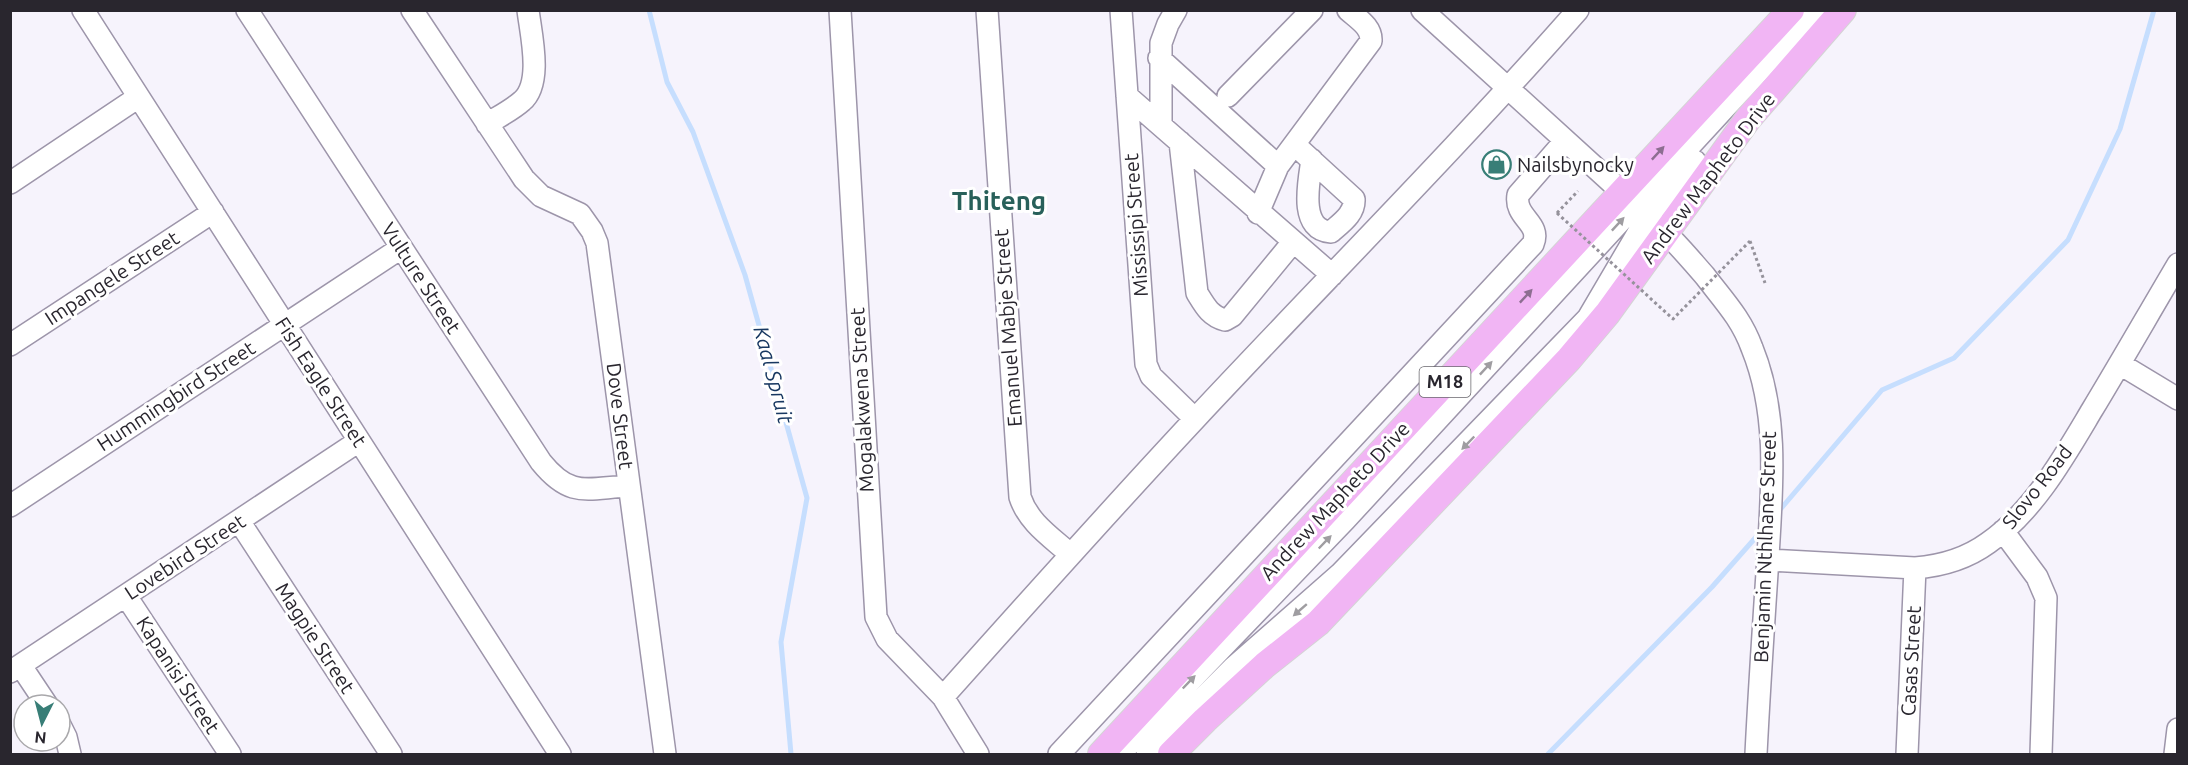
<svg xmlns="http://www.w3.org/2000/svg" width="2188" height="765" viewBox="0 0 2188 765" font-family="Ubuntu,sans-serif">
<rect width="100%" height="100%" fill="#f6f3fc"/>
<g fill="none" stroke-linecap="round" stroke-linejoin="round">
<path stroke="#c6defe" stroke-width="5" d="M649,10L667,82L693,132L745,275L807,498L781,642L791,754
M1778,512L1882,390L1954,358L2068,240L2120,129L2154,10
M1548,754L1712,587L1764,528"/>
<defs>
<path id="minor" d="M83,10L560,754
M247,10L541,462C571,499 587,488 629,486
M412,10L524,179L541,196L580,214L592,231L597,243L665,754
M840,10L876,617L887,639L943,697L978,754
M987,10L1020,497C1028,522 1051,537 1070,554
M1121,10L1146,364L1151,376L1195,419
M1422,10L1633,202
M1159,58L1278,166
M1127,96L1332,275
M1228,96L1312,10
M487,124C498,117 512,110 522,101C543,83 531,35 528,10
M1161,125V43L1168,24L1176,10
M1180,142L1197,293C1205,306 1210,316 1225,320L1232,316L1293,242
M1295,145L1354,199C1355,214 1341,223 1331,232C1298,230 1309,181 1312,160
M10,183L137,98
M1258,213L1278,166L1371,41C1372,27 1358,19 1348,10
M1655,223C1674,239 1689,258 1705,276C1724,301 1741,318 1752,348C1781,419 1771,498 1767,573C1763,633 1759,694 1756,754
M10,345L213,212
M2120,364L2178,399
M10,506L401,248
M239,521L391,754
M2003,531L2037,577L2046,598L2041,754
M1767,560L1915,568C1941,566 1966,559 1988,543C2034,511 2064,457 2092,410C2121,362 2149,313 2178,264
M126,596L230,754
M21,666L47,705
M10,672L359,441
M943,697C1027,603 1110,510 1196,418C1323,282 1455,150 1578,10
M60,725L66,737L70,754
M1059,754L1533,244C1542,223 1514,218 1518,195L1565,141
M1120,754L1345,520L1815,10
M1147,754L1233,668L1340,574L1588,318L1648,216L1695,161
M1907,754L1915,568
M2175,754L2178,729"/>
<path id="major" d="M1101,754L1791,10
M1171,754L1205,720L1265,665L1318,623L1569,359L1607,314L1748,119L1843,10"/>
</defs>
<use href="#minor" stroke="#9d95aa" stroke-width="24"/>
<use href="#major" stroke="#d4d4d5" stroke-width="28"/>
<path stroke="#95929b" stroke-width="3" stroke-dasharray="3 3" stroke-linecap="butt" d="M1557,213L1578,191
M1750,241L1765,283"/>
<use href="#minor" stroke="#fff" stroke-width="21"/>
<use href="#major" stroke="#f1b5f4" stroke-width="26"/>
<path stroke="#95929b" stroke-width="3" stroke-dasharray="3 3" stroke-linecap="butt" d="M1557,213L1673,319L1750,241"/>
</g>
<defs><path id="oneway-solid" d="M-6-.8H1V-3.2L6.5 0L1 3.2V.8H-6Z" transform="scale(1.5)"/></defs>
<g fill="#8d6e91">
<use href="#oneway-solid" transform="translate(1658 153) rotate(-47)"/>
<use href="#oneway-solid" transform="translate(1526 296) rotate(-47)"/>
</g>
<g fill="#9f9da1">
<use href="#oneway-solid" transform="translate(1618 224) rotate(-47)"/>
<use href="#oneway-solid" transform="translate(1486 368) rotate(-47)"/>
<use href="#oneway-solid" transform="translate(1468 443) rotate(134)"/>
<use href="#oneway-solid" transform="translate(1325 542) rotate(-46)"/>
<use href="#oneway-solid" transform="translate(1300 610) rotate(139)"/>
<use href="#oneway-solid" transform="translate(1189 682) rotate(-46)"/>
</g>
<defs>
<symbol id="shop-ring" viewBox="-11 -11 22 22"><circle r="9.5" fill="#fff" stroke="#387e77" stroke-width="1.5"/><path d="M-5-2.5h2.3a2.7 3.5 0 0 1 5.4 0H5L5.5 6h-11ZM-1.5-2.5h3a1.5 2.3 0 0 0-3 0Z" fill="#387e77"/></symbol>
</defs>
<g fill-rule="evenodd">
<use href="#shop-ring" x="1480" y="148" width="33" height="33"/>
</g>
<g text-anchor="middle" stroke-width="6" stroke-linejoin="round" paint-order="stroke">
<rect fill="#fff" stroke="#69676d" stroke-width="1.5" x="1419.5" y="367" width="51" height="30" rx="4.5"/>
<g font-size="18" font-weight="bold" fill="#29262e">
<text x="1445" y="388">M18</text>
</g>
<g font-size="20" fill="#29262e" stroke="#fff" text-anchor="start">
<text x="1517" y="172">Nailsbynocky</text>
</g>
<g font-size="20" fill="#29262e" stroke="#fff">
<text transform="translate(1708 178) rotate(-53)" y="7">Andrew Mapheto Drive</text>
<text transform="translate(1136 225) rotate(-94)" y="7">Mississipi Street</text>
<text transform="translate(112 278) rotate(-33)" y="7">Impangele Street</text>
<text transform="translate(421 278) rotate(57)" y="7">Vulture Street</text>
<text transform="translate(1008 328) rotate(-94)" y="7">Emanuel Mabje Street</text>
<text transform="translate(321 382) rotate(57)" y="7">Fish Eagle Street</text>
<text transform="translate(176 396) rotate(-33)" y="7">Hummingbird Street</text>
<text transform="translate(862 400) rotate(-93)" y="7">Mogalakwena Street</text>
<text transform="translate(620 416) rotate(83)" y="7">Dove Street</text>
<text transform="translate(2037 487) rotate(-52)" y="7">Slovo Road</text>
<text transform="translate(1335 501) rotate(-47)" y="7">Andrew Mapheto Drive</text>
<text transform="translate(1765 547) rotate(-88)" y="7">Benjamin Nthlhane Street</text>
<text transform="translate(185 557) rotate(-33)" y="7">Lovebird Street</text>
<text transform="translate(315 638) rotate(57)" y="7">Magpie Street</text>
<text transform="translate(1911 661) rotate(-87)" y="7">Casas Street</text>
<text transform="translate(178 675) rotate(57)" y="7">Kapanisi Street</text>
</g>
<g font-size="21" font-style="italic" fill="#183861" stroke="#fff">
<text transform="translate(773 375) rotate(75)" y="7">Kaal Spruit</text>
</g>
<g font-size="26" font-weight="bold" fill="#28605a" stroke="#fff">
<text x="999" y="210">Thiteng</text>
</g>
</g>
<rect width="2188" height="765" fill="none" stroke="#29262e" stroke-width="24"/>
<g transform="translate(42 723) rotate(186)"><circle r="28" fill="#ffffff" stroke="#a9a8ab" stroke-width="1.5"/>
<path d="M0-4.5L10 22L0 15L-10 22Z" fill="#387e77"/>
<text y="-9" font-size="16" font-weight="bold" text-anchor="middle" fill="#29262e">N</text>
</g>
</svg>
